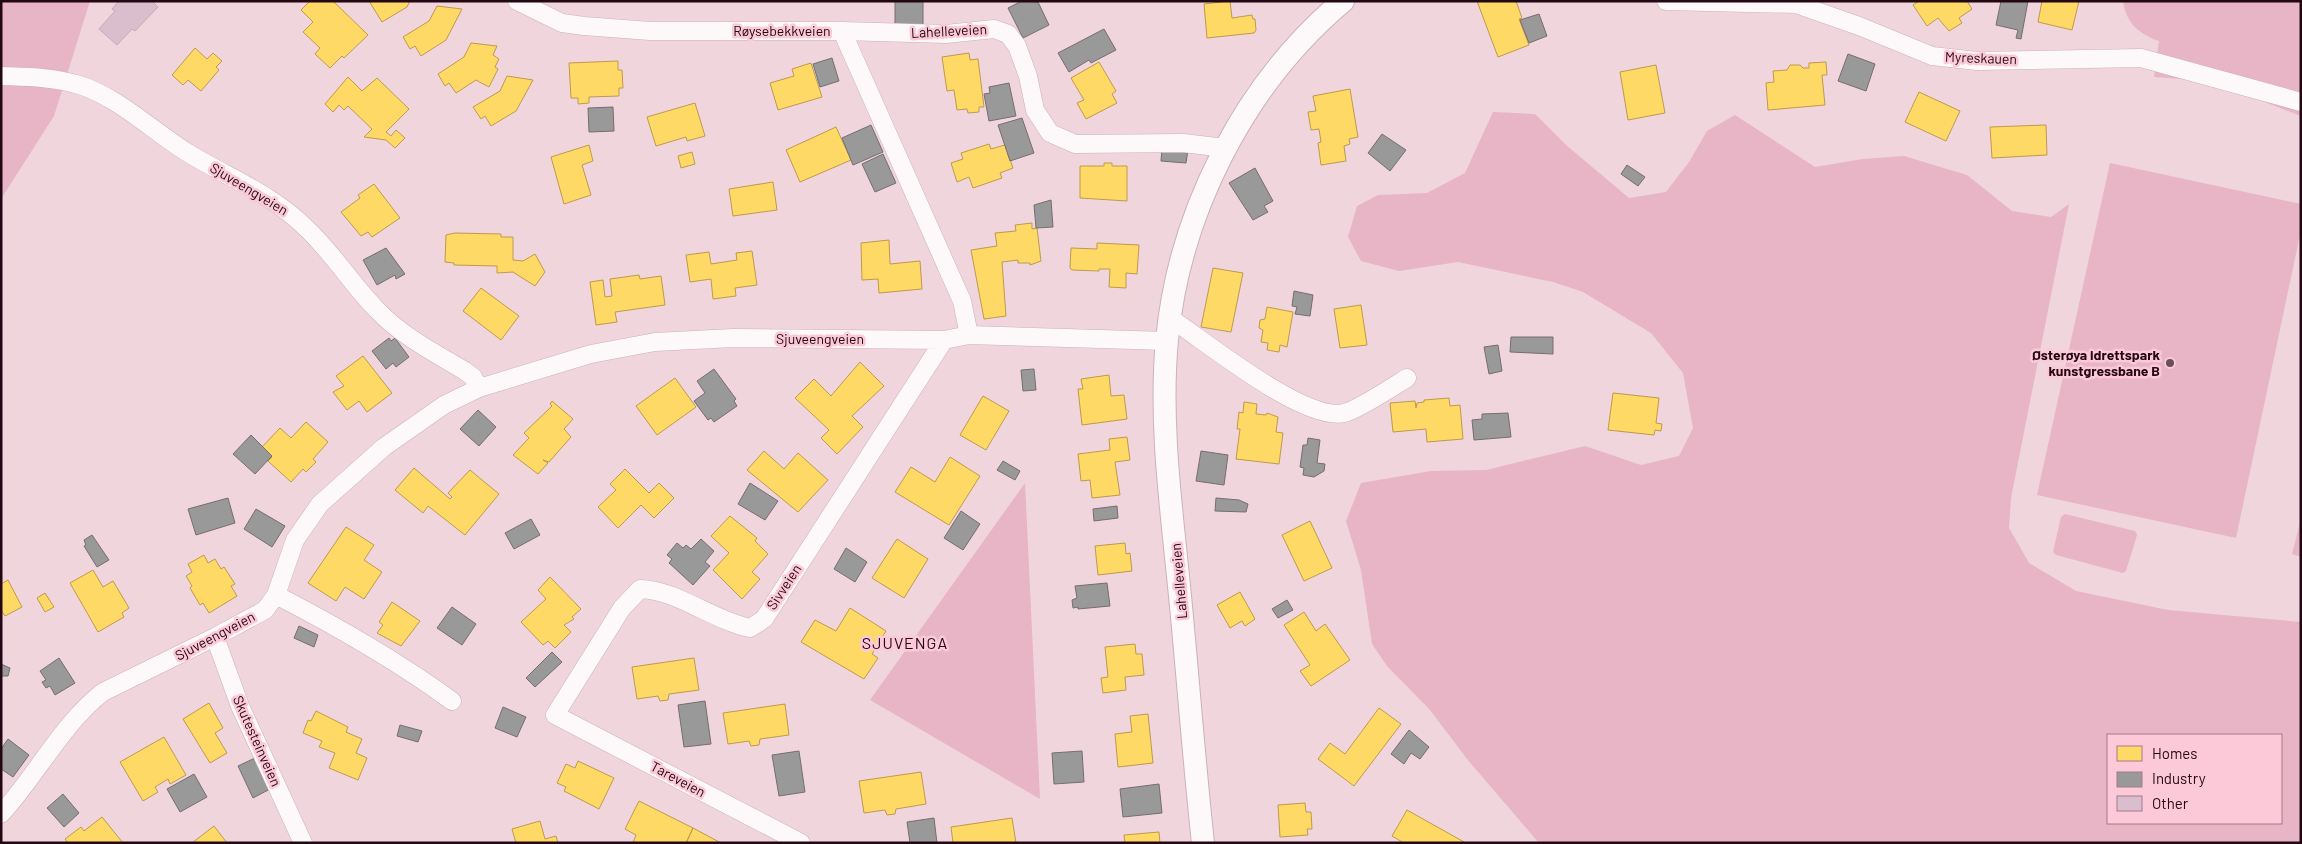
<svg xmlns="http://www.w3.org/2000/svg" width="2302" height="844" viewBox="0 0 2302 844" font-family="Barlow,sans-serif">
<rect width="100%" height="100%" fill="#f0d5dd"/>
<path fill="#e7b5c5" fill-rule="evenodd" d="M1,1H90L54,116L1,199Z
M2123,1H2301V116L2210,81L2154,77L2159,41C2139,34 2126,23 2123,1Z
M1493,112L1535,114L1566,145L1629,198L1666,192L1689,162L1707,131L1735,115L1815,167L1863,159L1904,156L1967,175L2012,211L2051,217L2069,204L2011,498L2009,528L2029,563L2076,591L2168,610L2301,622V843H1539L1467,759L1430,710L1387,666L1372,644L1361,570L1346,521L1361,483L1431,471L1486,470L1585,446L1641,465L1679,456L1693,428L1683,373L1651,333L1583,292L1553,282L1458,262L1399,271L1361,261L1348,237L1357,206L1378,195L1427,193L1465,173ZM2281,735V823H2108V735Z
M2110,163L2301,204V230L2236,538L2037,495Z
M1025,483L1040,799L870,700Z
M2065,514L2135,531L2137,535L2126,571L2123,573L2056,555L2053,552L2061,517Z
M2301,519V557L2292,554Z"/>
<path fill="#ffd966" stroke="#bd9a4d" d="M310,1H333L368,35L344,58L342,56L330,68L315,54L320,48L303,32L313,22L301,10Z
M369,1H410L407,7L382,22Z
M1230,1L1232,18L1252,15L1253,19H1255L1256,30L1254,33L1207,38L1204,4Z
M1477,1H1516L1522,18L1519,19L1529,45L1498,57Z
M1919,1H1967L1972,9L1959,18L1962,23L1949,31L1938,18L1927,26L1913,5Z
M2042,1H2079L2072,30L2038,22Z
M437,6L462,9L446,40L421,56L415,46L410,49L403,37L429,21Z
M471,43L497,46L493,55L499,59L495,67L498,69L489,87L476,80L456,93L449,83L445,86L438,74L464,57Z
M195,48L207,59L213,53L222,61L216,67L219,70L201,91L188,80L183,85L172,75Z
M969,53L970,60L978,59L984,107H979V112L968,113L967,109L957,110L954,90L947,91L942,57Z
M618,61V70H622L623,88H619V96L589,97V103L578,104V98H571L569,63Z
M1099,62L1116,91L1112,94L1117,103L1086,119L1077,103L1084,100L1071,78Z
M1826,62L1827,75H1822L1825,105L1768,110L1766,83L1774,82L1773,71L1787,70L1790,65H1800L1803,68H1809V63Z
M811,63L822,97L778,110L770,83L794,76L792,69Z
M1656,65L1665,113L1628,120L1620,72Z
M507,76L533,80L516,111L491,126L485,116L481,119L473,107L500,91Z
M348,77L362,91L377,78L409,109L386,132L391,136L396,130L405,138L395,148L386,140L364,137L372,129L348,106L344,110L339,105L333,112L325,104Z
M1350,89L1358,137L1349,139L1350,144L1344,146L1346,161L1321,165L1318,143L1321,142L1319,129L1311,130L1308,112L1316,111L1313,96Z
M1919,92L1960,111L1946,141L1905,122Z
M695,103L705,136L687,141L686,137L656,146L647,117Z
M2046,125L2047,155L1992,158L1990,127Z
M836,127L851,160L800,182L786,150Z
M989,144L991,149L1005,145L1013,168L1000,173L1002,178L973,188L969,177L957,182L951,163L963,159L961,153Z
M589,145L593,161L582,165L591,195L564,204L551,157Z
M692,152L695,164L681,168L678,156Z
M1104,163H1112V166H1127V201L1080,198V166H1104Z
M773,182L777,210L733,216L729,189Z
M374,184L400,218L372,237L368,232L361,236L341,212L360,198L358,195Z
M1032,223V229L1037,228L1041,261L1030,265V263H1018V260L1002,262L1006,316L984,319L971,250L997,246L995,233L1016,231L1015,225Z
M455,233L501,234V237H513V260L523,261L535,254L545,272L535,286L513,272L497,273V266L454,265V263L445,262L446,235Z
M889,240L890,264L920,261L922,289L879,293L878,279L862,280L861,243Z
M1097,243L1139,245L1137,274L1126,273V288L1109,287L1110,269H1099V271L1072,270L1070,268L1071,248L1097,249Z
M752,251L757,285L735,288L736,296L713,299L711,279L690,282L686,255L709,252L711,264L737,260L736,253Z
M1213,268L1243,273L1231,332L1201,327Z
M639,275L640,279L661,276L665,305L615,312L617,322L596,325L590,282L603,280L605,297L612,296L610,279Z
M481,288L519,316L501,340L463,311Z
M1361,305L1367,345L1340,348L1334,309Z
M1267,307L1293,312L1287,347L1280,345L1279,352L1267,350L1268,343L1261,342L1263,330L1259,328L1260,320L1265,319Z
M363,356L392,393L367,412L359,401L347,410L333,392L344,386L336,376Z
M860,362L884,386L852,416L863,427L837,454L821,438L829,430L795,398L814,379L831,396Z
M1109,375L1111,396L1124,395L1127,419L1082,425L1078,389H1083L1081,379Z
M675,378L696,407L657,435L636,406Z
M1613,393L1659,398L1656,423L1662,424L1661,431L1655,430L1654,435L1608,430Z
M983,396L1009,411L986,450L960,435Z
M1449,398L1450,406L1460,405L1463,439L1427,442L1426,429L1393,432L1390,403L1415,401L1416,408L1417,403L1424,402V400Z
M552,401L573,419L564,429L571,437L549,462L543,460L548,463L538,474L513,455L529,438L524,433L552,406L550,404Z
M1244,402L1257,404L1256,414L1266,415L1267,413L1278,417L1276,432L1283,433L1279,464L1236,459L1240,429H1237L1239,412L1243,413Z
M306,422L328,442L313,459L316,462L306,472L303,469L291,482L268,461L272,457L262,447L280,428L291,438Z
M1127,437L1130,460L1115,462L1120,495L1092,498L1090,480L1081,481L1078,454L1110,450L1109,439Z
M764,451L784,469L798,453L828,480L798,512L747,470Z
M950,457L980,476L949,525L895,492L911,467L935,482Z
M414,468L450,499L452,497L448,493L470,470L499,494L465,535L428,506L423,513L395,490Z
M625,469L649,493L659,483L674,498L654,518L641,505L618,528L598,507L616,490L610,484Z
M730,516L757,538L755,541L768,554L752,572L760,579L742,599L713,570L729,553L711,536Z
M1310,521L1332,568L1304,581L1282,535Z
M346,527L374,545L364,560L382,572L364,599L345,587L336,601L308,583Z
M897,539L928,559L904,598L872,578Z
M1125,543L1126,554L1130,553L1132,571L1098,575L1095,546Z
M204,555L208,563L215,559L221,569L224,567L235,584L231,586L237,596L209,613L203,603L200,605L190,588L192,586L186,576L192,572L188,564Z
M93,570L103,587L113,581L129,608L122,613L124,617L98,632L70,583Z
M550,577L581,609L572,617L574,619L564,625L571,632L555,648L548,641L543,645L521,622L546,599L538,590Z
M8,580L22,607L5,616L1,610V584Z
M1240,592L1255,619L1245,626L1242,621L1230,628L1217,605Z
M45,593L54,607L45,612L37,598Z
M392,602L420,621L401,646L377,633L383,625L379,622Z
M850,608L886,631L872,654L878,658L864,679L801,642L815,620L836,631Z
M1304,612L1316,631L1325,624L1350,660L1311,686L1300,671L1310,665L1284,625Z
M1135,644L1136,654H1142L1144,675L1125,677L1126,690L1103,693L1101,678L1108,677L1105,647Z
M694,658L699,690L669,694L668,700L660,701L658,696L637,699L632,667Z
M209,703L223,728L215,733L227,753L210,763L183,719Z
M785,704L789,735L760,739L759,745L751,746L749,741L728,744L723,713Z
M1379,708L1401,724L1354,786L1318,759L1330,743L1345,754Z
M316,711L348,727L346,732L362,739L356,753L367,758L358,780L329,768L335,753L319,747L322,741L303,733L308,720L311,721Z
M1148,714L1153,763L1118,767L1115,734L1132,732L1130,716Z
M164,737L186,775L170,784L168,779L155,787L158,792L143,801L120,762Z
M578,761L614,778L599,809L564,791L566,787L557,783L566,764L575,768Z
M921,772L926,804L896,809L895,814L887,815L885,810L864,813L859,781Z
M639,801L693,828L686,843H633L636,835L625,829Z
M1305,803L1306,812H1311L1312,829H1307L1308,835L1280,837L1278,805Z
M1407,810L1464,842L1463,843H1404L1392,836Z
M102,817L123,843H68L65,839L81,827L84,831Z
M1012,818L1016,843H953L951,827Z
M540,821L545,839L556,836L558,843H516L512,829Z
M214,826L227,843H192Z
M693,828L721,843H686Z
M1159,832L1160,843H1125L1124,835Z"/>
<path fill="#999" stroke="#766d70" d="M895,1H923V27L895,26Z
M1022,1L1038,2L1049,25L1023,38L1008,8Z
M2001,1H2028L2021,39L2016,38L2018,30L1996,25Z
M1539,14L1547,36L1529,43L1520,20Z
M1104,29L1116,50L1091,63L1089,60L1069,72L1058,53Z
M1848,54L1875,64L1866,91L1838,81Z
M832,58L839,81L820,87L813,64Z
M1009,83L1016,116L989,121L984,94L990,93L989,87Z
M613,107L614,131L589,132L588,108Z
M1022,118L1034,153L1010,161L998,125Z
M871,125L883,152L853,165L842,138Z
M1382,134L1406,150L1390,171L1368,153Z
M1162,148L1188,150L1186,163L1161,161Z
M883,154L896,183L875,192L862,164Z
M1627,165L1645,177L1638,186L1621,174Z
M1255,168L1273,201L1264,206L1268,212L1253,220L1229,183Z
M1051,200L1053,227L1036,228L1034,205Z
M386,248L405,274L396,279L395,275L377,285L363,260Z
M1294,291L1313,295L1310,316L1295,314L1297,307L1292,306Z
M1511,337H1553V354L1510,352Z
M389,338L391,341L395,338L409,357L396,367L393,363L386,369L372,351Z
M1498,345L1502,371L1489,374L1484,347Z
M714,369L736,399L734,401L737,406L714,422L711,418L708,420L694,401L705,393L697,381Z
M1034,369L1036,390L1023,391L1021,370Z
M478,410L496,427L479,446L460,429Z
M1508,413L1511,437L1474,440L1472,420L1482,419V414Z
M251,435L272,456L255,474L233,454Z
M1308,438L1320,440L1317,463L1325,464L1324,471L1314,477L1303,475L1304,468L1300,467L1303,445H1307Z
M1201,451L1228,455L1224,485L1196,481Z
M1003,461L1020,471L1015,480L997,470Z
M750,483L778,501L765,520L738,504Z
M228,498L235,523L196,535L188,509Z
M1216,498L1239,500L1248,504L1246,512L1215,511Z
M1117,506L1118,518L1094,521L1093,509Z
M256,509L285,526L272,547L244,529Z
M961,511L980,524L963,550L944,538Z
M531,519L540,535L514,549L505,533Z
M92,535L109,560L97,567L84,546L86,545L84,540Z
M701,539L714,551L705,562L710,566L693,585L669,563L672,559L667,555L677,543L683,548L686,545L691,549Z
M846,548L867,562L855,582L834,569Z
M1107,583L1110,606L1078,609V607L1073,608L1072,600L1077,598L1075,586Z
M1287,600L1293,610L1278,618L1272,609Z
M452,607L476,624L462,645L437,628Z
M299,626L318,635L314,647L294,638Z
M552,652L562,662L535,687L526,678Z
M59,658L75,683L55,695L50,686L46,688L42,682L46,680L40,671Z
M1,664L10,668L8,676H1Z
M705,701L711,744L684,747L678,705Z
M503,707L526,717L517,737L495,728Z
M400,725L422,731L418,742L397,736Z
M1409,730L1429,747L1420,759L1411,753L1404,764L1391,754Z
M8,739L29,755L13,777L1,769V749Z
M799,751L805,792L779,796L772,755Z
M1082,751L1084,782L1054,784L1052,753Z
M255,758L270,789L253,798L238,766Z
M194,774L207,797L180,812L167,789Z
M1159,784L1162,813L1123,817L1120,789Z
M63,794L79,813L64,827L47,808Z
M934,818L937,843H910L907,822Z"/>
<path fill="#dbbece" stroke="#c3abb7" d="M119,1H152L158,7L135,31L132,29L117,45L99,29L115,11L112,9Z"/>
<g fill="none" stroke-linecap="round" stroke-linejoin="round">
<defs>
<path id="minor" d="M517,1L562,23L584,26L650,31H842L962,301L969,335
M1666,1L1796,4L1859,26L1932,56L1977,61L2141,58L2301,102
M842,31L946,34L994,29L1008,34L1017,46L1028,76L1035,110L1050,133L1075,144L1183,143L1225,148
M1,76C26,77 52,77 76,84C118,96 152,131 188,153C229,178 272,194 306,228C333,253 352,285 378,311C402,336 435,353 465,371L473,377L479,388
M1170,318C1205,341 1304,422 1344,413C1356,411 1394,386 1407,378
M276,595C338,627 396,660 452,701
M215,637L240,706L303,843
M1,814C37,775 61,725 103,692L215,637L265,610L276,595L295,540L320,504L384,447L444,405L479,388L591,354L655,342L733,338L944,340L969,335L1167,341
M801,843L555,715L622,608L640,589C677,590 712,620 750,628L764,619L944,340"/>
<path id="tertiary" d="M1203,843C1194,761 1188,678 1180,596C1172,513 1159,424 1167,340C1179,213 1244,84 1343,1"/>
</defs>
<use href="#minor" stroke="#ccb1b9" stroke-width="19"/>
<use href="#tertiary" stroke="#ccb1b9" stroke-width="24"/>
<use href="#minor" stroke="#fdf9fa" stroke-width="18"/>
<use href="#tertiary" stroke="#fdf9fa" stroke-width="22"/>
</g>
<circle fill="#6b4f59" stroke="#fcc9d9" stroke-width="2" cx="2170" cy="363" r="5"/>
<g text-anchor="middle" stroke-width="5" stroke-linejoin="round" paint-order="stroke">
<g font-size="14" fill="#230712" stroke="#fcc9d9">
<text x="782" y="36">Røysebekkveien</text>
<text transform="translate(949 31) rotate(-3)" y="5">Lahelleveien</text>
<text transform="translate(1981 58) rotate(2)" y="5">Myreskauen</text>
<text transform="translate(249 189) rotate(31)" y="5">Sjuveengveien</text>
<text x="820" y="344">Sjuveengveien</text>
<text transform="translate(1179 581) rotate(-95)" y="5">Lahelleveien</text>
<text transform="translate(784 587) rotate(-57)" y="5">Sivveien</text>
<text transform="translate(215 636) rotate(-28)" y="5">Sjuveengveien</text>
<text transform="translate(257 741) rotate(66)" y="5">Skutesteinveien</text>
<text transform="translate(678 779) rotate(28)" y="5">Tareveien</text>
</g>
<g font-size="14" font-weight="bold" fill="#230712" stroke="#fcc9d9" text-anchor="end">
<text x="2160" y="360">Østerøya idrettspark<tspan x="2160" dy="16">kunstgressbane B</tspan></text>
</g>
<g font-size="16" letter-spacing="1" fill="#230712" stroke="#fcc9d9">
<text x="905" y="649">SJUVENGA</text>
</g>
</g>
<rect width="2302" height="844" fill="none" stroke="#230712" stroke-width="5"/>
<rect x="2107" y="734" width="175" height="90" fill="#fcc9d9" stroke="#a57b89"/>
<rect x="2117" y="746" width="25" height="15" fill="#ffd966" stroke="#a57b89"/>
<text x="2152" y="759" font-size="15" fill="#230712">Homes</text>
<rect x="2117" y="772" width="25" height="15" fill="#999999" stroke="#a57b89"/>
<text x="2152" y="784" font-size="15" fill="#230712">Industry</text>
<rect x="2117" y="796" width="25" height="15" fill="#dbbece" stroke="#a57b89"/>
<text x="2152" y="809" font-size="15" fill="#230712">Other</text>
</svg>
